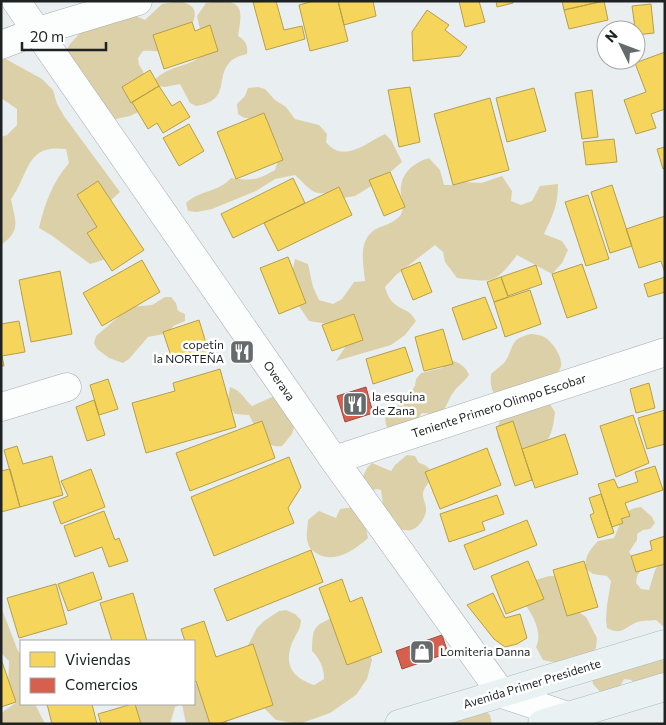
<svg xmlns="http://www.w3.org/2000/svg" width="666" height="725" viewBox="0 0 666 725" font-family="Commissioner,sans-serif">
<rect width="100%" height="100%" fill="#e9eff0"/>
<path fill="#dbd0a8" d="M178,1C215,7 182,40 166,50C160,53 149,50 143,51L138,58L139,65L143,71L145,79L144,109L130,116L106,121L78,111L67,99L62,58L70,44L81,32L133,12L138,17L145,20L162,4Z
M220,1C246,1 241,16 238,36C246,41 248,45 247,54C242,55 236,57 232,60C213,77 233,100 196,106L190,103L180,84L165,87L158,86L154,81C168,64 192,68 205,52L197,16L206,3Z
M4,58L42,79L53,90L57,104L64,116L120,192L110,201L142,248L90,264L51,235L39,228C45,203 52,183 69,163L66,149C25,144 30,173 11,199C15,221 22,230 1,245V137L7,135L17,125V109L1,98V61Z
M258,87L265,89L275,100L286,107L295,119L319,125L327,134L326,142C343,164 366,143 385,134L391,140L402,162L381,180L355,196L336,199C326,191 328,194 318,193C309,191 302,181 295,175L275,179L256,191L212,209L197,212L188,211L186,203C200,190 219,192 231,178C251,181 258,180 275,170L281,151C273,140 270,125 257,120C248,117 247,121 238,114L237,104L245,96L248,88Z
M429,158L440,170L444,185H453L463,182L481,183L502,176L512,191L511,201L521,205L532,201L540,186L558,184C558,205 553,215 544,234L562,241L568,250L562,263L552,274L517,255C494,285 493,282 457,278L445,262L443,252L435,245L396,275L385,287C387,294 390,301 396,305C406,312 409,309 416,321L405,335L391,345L336,361L350,340L353,328L309,321L299,306L290,283L295,259L308,264L313,287L319,300L333,304L342,299L354,282L365,281C363,261 357,237 380,227C386,225 396,221 400,216C405,208 402,202 401,194C399,175 412,163 429,158Z
M165,297H171L176,303L178,311L185,314V321L173,326L169,333L148,337L129,359L123,363L109,358L97,349L94,343L96,336L130,307L152,305Z
M531,334C536,334 541,335 546,338C553,343 565,360 560,369C558,373 552,377 549,380L547,400L555,412C554,420 553,431 548,439C536,458 485,454 500,421C502,417 506,412 509,408C496,397 489,393 491,374C495,370 500,367 504,363C515,348 508,339 531,334Z
M454,361C462,364 466,368 469,375C465,381 459,385 455,390C443,405 450,417 422,413L409,430L390,432L386,425L385,418L410,393L415,386L416,379L421,373L442,368L447,363Z
M230,387C242,391 243,398 252,406L279,394L298,413L292,434L282,446C264,449 256,428 249,415L235,414C227,404 228,399 230,387Z
M407,455L415,456L419,463C427,465 430,468 433,476C430,482 424,487 423,493C422,498 426,503 426,508C427,516 419,528 411,530C406,531 401,529 396,530L394,527L395,519L387,514L383,507V504L381,490L377,489L369,491L362,478L367,468L372,463L391,471L395,465Z
M355,507L364,519L368,538C356,549 335,564 318,554C313,551 309,549 308,543C305,536 308,527 308,520L319,511L336,518L340,509Z
M641,507L652,517L655,523L650,529L643,530L637,534V540L629,552L641,570L637,576L636,583L641,589L649,590L655,570L660,563L665,562V628L656,620C649,621 641,620 635,623C623,629 621,635 607,628L606,620L607,605L611,581L607,576L593,574L586,569C584,556 590,550 598,541L614,538C622,522 621,509 641,507Z
M549,576H557L564,580L561,600L586,617L597,638L596,648L591,655L571,666L543,660L536,647C543,633 533,615 524,603L532,581Z
M1,607L18,651L21,655V704H35L45,724H1V713L17,702L8,690L9,661L1,653Z
M286,610L295,614L301,620C301,630 294,636 291,646C284,667 295,679 314,685L324,679C324,668 320,659 312,651C313,625 313,627 336,616L364,636L372,660L367,679L356,695L330,713L302,723H293L276,720L264,708L253,689L247,647L257,628L264,621L279,611Z
M665,645V679L637,685L631,680L624,679L617,692L603,695L593,684L592,677Z
M194,684L204,685L227,712V724H186L182,704H194Z
M129,704H181L175,707L170,724H126Z
M484,710L490,715L492,724H404Z"/>
<path fill="#f6d55c" stroke="#b59f4b" d="M276,1L284,30L302,26L305,39L266,50L253,2Z
M314,1H338L348,41L310,51L299,5Z
M338,1H373L376,16L344,25Z
M459,1H479L485,22L465,27Z
M496,1H513V3L497,7Z
M562,1H603L564,10Z
M604,1L608,20L569,29L564,10Z
M651,4L654,33L636,35L632,6Z
M427,10L449,25L445,30L467,47L460,56L413,61L412,32Z
M192,22L195,31L210,25L218,51L164,69L153,35Z
M665,52V109L651,114L656,128L636,134L624,100L646,92L635,63Z
M150,70L159,86L131,103L122,87Z
M159,86L172,106L180,101L190,117L163,133L157,123L148,129L132,102Z
M410,87L420,142L399,147L388,90Z
M534,88L546,131L507,142L496,98Z
M592,90L598,137L582,139L575,93Z
M490,98L509,170L453,185L434,114Z
M264,113L283,160L236,179L217,132Z
M189,124L204,151L179,166L163,138Z
M614,139L617,162L586,165L583,142Z
M665,147V168L663,169L657,149Z
M390,172L405,207L384,216L369,180Z
M293,178L305,203L233,238L221,214Z
M98,181L144,250L112,271L87,233L97,227L77,195Z
M612,185L632,246L610,253L591,192Z
M339,187L352,215L278,251L264,223Z
M588,195L609,259L586,266L565,202Z
M665,216V273L661,261L639,268L626,229Z
M288,257L306,303L279,314L260,268Z
M142,260L160,292L102,326L83,293Z
M420,262L432,292L413,300L401,270Z
M582,264L597,308L567,318L552,274Z
M536,265L542,284L508,296L501,277Z
M60,271L72,334L31,342L19,280Z
M501,277L508,297L494,302L487,282Z
M665,277V292L648,297L644,284Z
M530,290L541,324L505,337L494,302Z
M485,297L497,328L463,340L452,308Z
M354,314L363,340L332,351L322,325Z
M199,320L209,353L174,365L163,332Z
M19,321L25,352L2,356L4,366H1V324Z
M443,329L453,364L424,371L415,337Z
M405,347L413,371L373,384L366,359Z
M220,369L236,427L146,453L132,403L175,391L173,383Z
M108,379L118,409L99,415L90,385Z
M649,383L655,408L636,413L630,389Z
M94,400L105,435L87,441L76,407Z
M665,410V444L647,449L638,418Z
M633,415L649,463L616,477L600,426Z
M262,421L275,458L190,491L176,453Z
M513,421L532,480L515,486L496,427Z
M565,434L578,474L535,488L522,449Z
M17,446L23,464L52,456L63,495L20,507L4,450Z
M487,448L501,485L440,509L425,472Z
M289,457L301,487L288,508L294,523L214,556L191,497Z
M655,466L663,490L625,503L630,516L621,519L623,523L612,527L598,484L614,479L618,488L638,482L635,472Z
M10,469L20,507L1,512V471Z
M91,469L105,507L61,524L53,502L68,496L61,481Z
M601,494L614,533L598,538L590,515L594,513L589,498Z
M497,495L504,514L482,522L485,530L449,542L440,514Z
M104,511L115,540L119,538L128,561L109,567L102,547L75,557L64,526Z
M527,520L537,545L474,570L464,545Z
M665,536V564L636,572L631,556L652,550L650,541Z
M311,550L323,582L227,621L214,589Z
M528,561L544,599L506,614L491,576Z
M584,561L598,607L567,616L553,570Z
M93,572L102,599L68,611L58,584Z
M342,579L350,602L362,597L382,652L347,665L319,588Z
M56,584L67,624L19,638L7,598Z
M133,593L147,641H112L100,603Z
M493,593L505,618L520,614L527,638L517,644L505,647L494,639L467,605Z
M204,621L216,657L253,644L273,705L218,724H210L196,681L194,682V641H185L181,629Z
M1,659L16,702L1,707Z
M47,704H92L97,724H52Z
M132,704H135L141,724H101L98,714Z"/>
<path fill="#d6604d" stroke="#9f4d40" d="M366,387L373,413L345,422L337,396Z
M442,635L448,653L402,669L396,651Z"/>
<g fill="none" stroke-linecap="round" stroke-linejoin="round">
<defs>
<path id="minor" d="M16,1L334,460L502,694L568,716L572,724
M1,45L35,32L138,1
M1,407L67,387
M334,460L665,352"/>
<path id="major" d="M399,724L665,644
M542,724L665,687"/>
</defs>
<use href="#minor" stroke="#a7abac" stroke-width="29"/>
<use href="#major" stroke="#abb9bc" stroke-width="29"/>
<use href="#minor" stroke="#fcfdfd" stroke-width="28"/>
<use href="#major" stroke="#eaf1f3" stroke-width="28"/>
</g>
<defs>
<symbol id="restaurant-square" viewBox="-11 -11 22 22"><rect x="-9" y="-9" width="18" height="18" rx="4" fill="#656a6b" stroke="#fff"/><path d="M-5-6h1v4h1v-4h1v4h1v-4h1v5L-1.5 .5V6h-2V.5L-5-1ZM5-6V6H3V1.5H1.5Q1.5-4 5-6Z" fill="#fff"/></symbol>
<symbol id="shop-square" viewBox="-11 -11 22 22"><rect x="-9" y="-9" width="18" height="18" rx="4" fill="#656a6b" stroke="#fff"/><path d="M-5-2.5h2.3a2.7 3.5 0 0 1 5.4 0H5L5.5 6h-11ZM-1.5-2.5h3a1.5 2.3 0 0 0-3 0Z" fill="#fff"/></symbol>
</defs>
<g fill-rule="evenodd">
<use href="#restaurant-square" x="228" y="338" width="28" height="28"/>
<use href="#restaurant-square" x="341" y="390" width="28" height="28"/>
<use href="#shop-square" x="408" y="638" width="28" height="28"/>
</g>
<g text-anchor="middle" stroke-width="5" stroke-linejoin="round" paint-order="stroke">
<g font-size="12" fill="#1e2223" stroke="#fff" text-anchor="start">
<text x="224" y="349" text-anchor="end">copetin<tspan x="224" dy="14">la NORTEÑA</tspan></text>
<text x="372" y="401">la esquina<tspan x="372" dy="14">de Zana</tspan></text>
<text x="440" y="656">Lomiteria Danna</text>
</g>
<g font-size="12" fill="#1e2223" stroke="#fff">
<text transform="translate(279 381) rotate(55)" y="4">Overava</text>
<text transform="translate(499 406) rotate(-18)" y="4">Teniente Primero Olimpo Escobar</text>
<text transform="translate(532 684) rotate(-17)" y="4">Avenida Primer Presidente</text>
</g>
</g>
<rect width="666" height="725" fill="none" stroke="#1e2223" stroke-width="5"/>
<rect x="20" y="640" width="175" height="65" fill="#ffffff" stroke="#a5a7a7"/>
<rect x="30" y="652" width="25" height="15" fill="#f6d55c" stroke="#a5a7a7"/>
<text x="65" y="665" font-size="15" fill="#1e2223">Viviendas</text>
<rect x="30" y="678" width="25" height="15" fill="#d6604d" stroke="#a5a7a7"/>
<text x="65" y="690" font-size="15" fill="#1e2223">Comercios</text>
<g transform="translate(621 45) rotate(312)"><circle r="24" fill="#ffffff" stroke="#a5a7a7"/>
<path d="M0-4L9 19L0 12L-9 19Z" fill="#656a6b"/>
<text y="-8" font-size="14" font-weight="bold" text-anchor="middle" fill="#1e2223">N</text>
</g>
<path d="M22 42v8h84v-8" fill="none" stroke="#1e2223" stroke-width="2.5"/>
<text x="30" y="42" font-size="15" fill="#1e2223" stroke="#ffffff" stroke-width="4" paint-order="stroke">20 m</text>
</svg>
